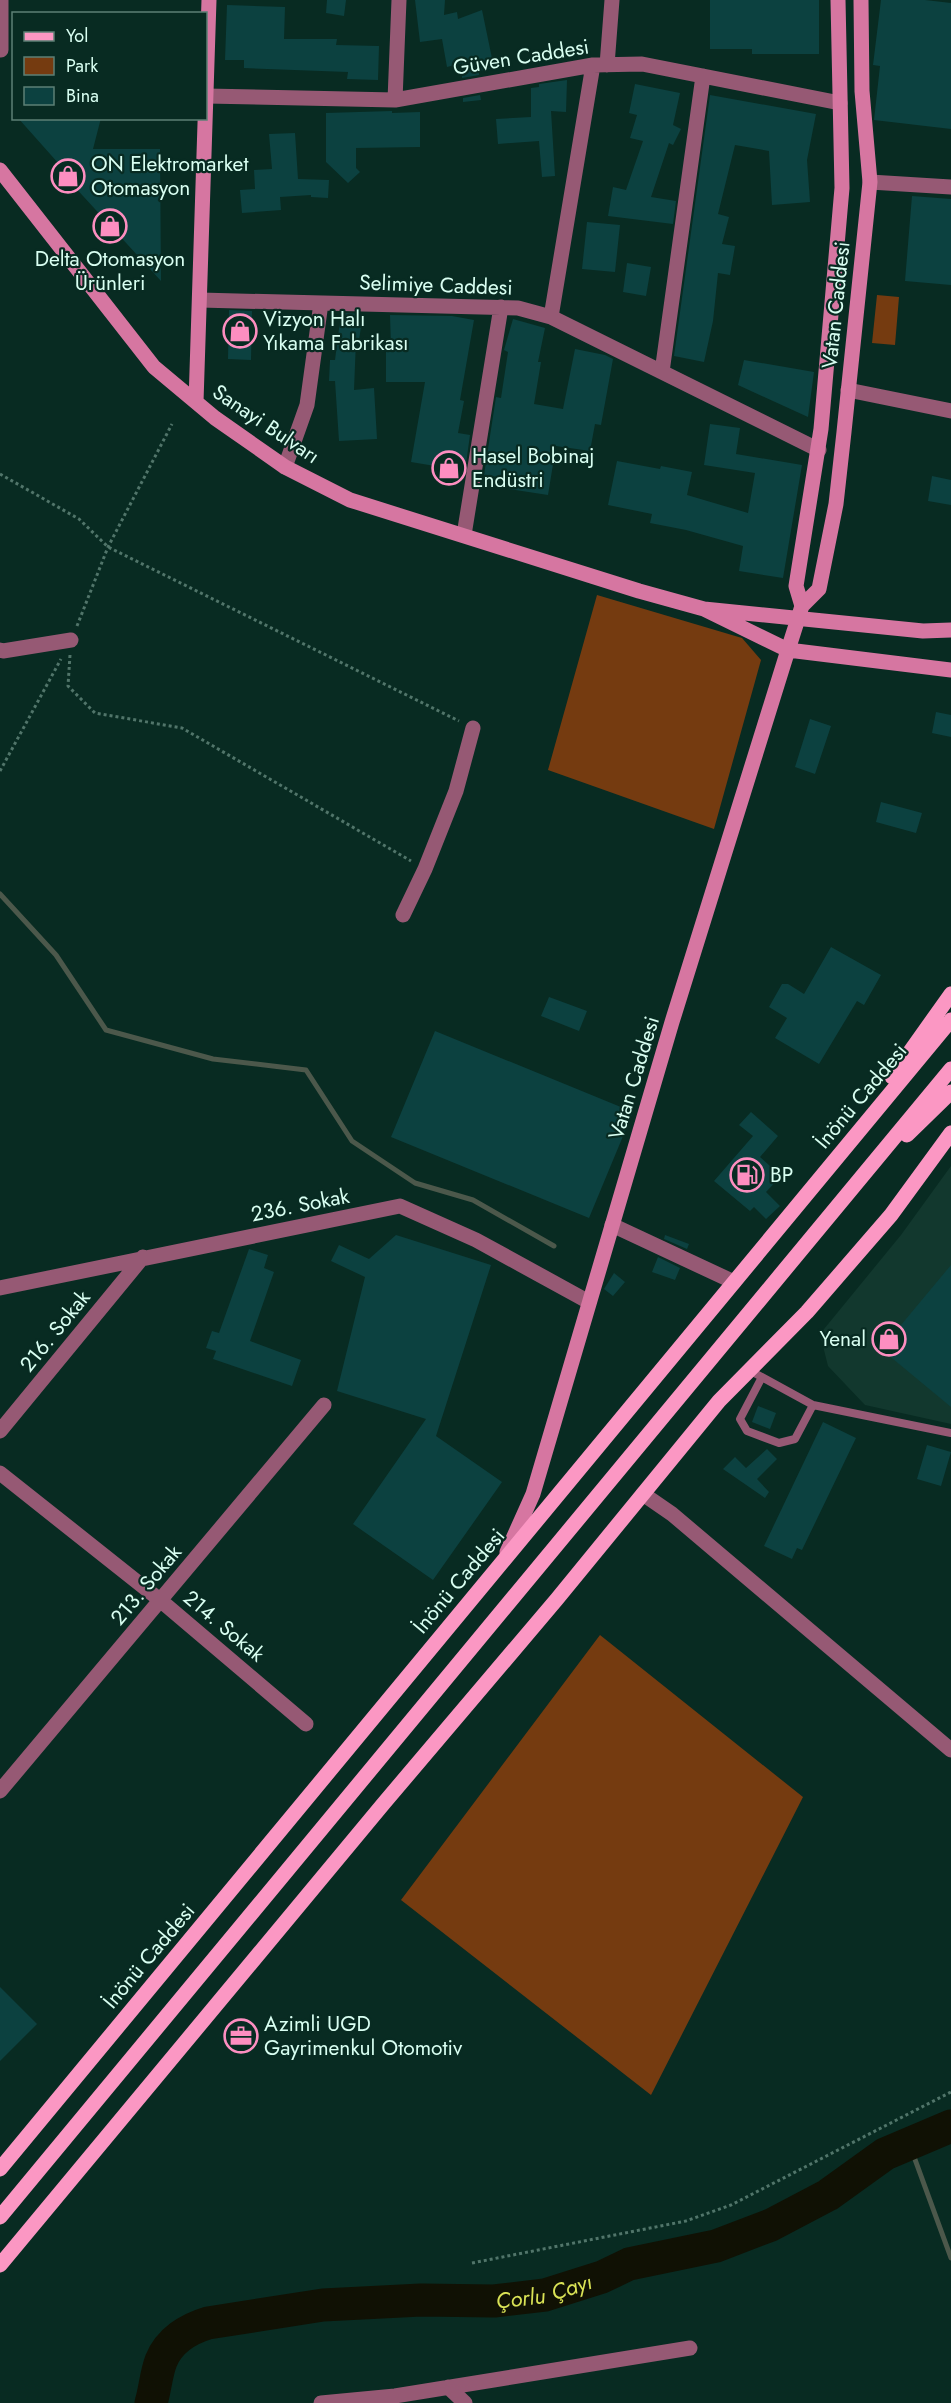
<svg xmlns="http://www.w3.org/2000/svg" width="951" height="2403" viewBox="0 0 951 2403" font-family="Jost,sans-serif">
<rect width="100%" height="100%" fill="#082b22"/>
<path fill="#12382e" d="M951,1166V1424L865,1405L828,1366L820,1334L901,1235Z"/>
<path fill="#753b10" d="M877,295L899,297L895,345L872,343Z
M597,595L742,638L761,660L714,829L548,770Z
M600,1635L803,1797L651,2095L401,1900Z"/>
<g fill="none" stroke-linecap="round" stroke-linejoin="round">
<path stroke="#4c584b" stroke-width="5" d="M0,894L56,955L106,1030L213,1059L306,1070L352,1141L415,1183L473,1200L554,1246
M909,2143L951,2258"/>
<path stroke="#101104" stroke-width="33" id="s1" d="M151,2403C155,2390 156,2374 161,2361C169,2341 188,2329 208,2323L323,2305L421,2300L494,2301L545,2295L602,2277L629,2264L716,2246L771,2225L828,2195L885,2154L951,2126"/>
</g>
<path fill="#0c4140" d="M327,0H346L344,16L326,13Z
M415,0H445L444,15L457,12L458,19L482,10L494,68L479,71V75L462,78V63L447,67L442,39L420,42Z
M710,0H819V54H752V49H710Z
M881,0H925L951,3V129L874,120L880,66L873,65Z
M227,5L285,7L284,39H337L336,45L379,46L378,80L347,79L348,72L244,68V60H225Z
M567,80L566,112L551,111L555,176L542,177L539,141L498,144L496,119L531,117V88L539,87V84Z
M635,84L680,93L673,125L681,129L673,145L669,143L651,197L676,201L673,224L608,216L613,187L626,190L643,141L630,138L637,115L629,113Z
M480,95L481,100L463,102V98Z
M710,95L816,114L807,160L810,202L772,205L769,151L735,145L718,214L729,217L722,244L735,246L730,275L718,273L713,321L704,362L674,356Z
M392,111V113L420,112V147L356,148V168L360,172L348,183L326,162V113Z
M18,118H101L93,149H160L161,281L72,184L75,182Z
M295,133L298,179L329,180L328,198L311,197V195L280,197L281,210L242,213L240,190L255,189L254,170L272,169L269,134Z
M912,196L951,199V285L905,281Z
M587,222L620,225L615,272L582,269Z
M627,263L651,267L646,296L623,292Z
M229,310L252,311L251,360L228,359Z
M341,313L363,314L359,340H356L354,390L374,388L377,439L339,441L335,381H329L330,360H335Z
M390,315L452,316L474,320L460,400L464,401L458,433L470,435L465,471L411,462L425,382H386V347H391Z
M513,319L545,328L538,362H541L534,404L563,409L575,349L605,355L613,359L601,425L595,424L590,451L556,446L548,495L509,489L511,479L484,475L496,397L501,398L508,352L504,350Z
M744,360L814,372L808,417L738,385Z
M710,424L740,428L736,454L802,465L783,578L739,571L743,546L686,530L650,523L652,514L608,505L617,461L660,469L661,466L692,472L687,495L748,513L755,473L704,465Z
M932,476L951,480V505L928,501Z
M936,712L951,715V737L932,733Z
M810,719L831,726L815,774L795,767Z
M881,802L922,813L916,833L876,822Z
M831,947L881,975L864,1005L857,1001L819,1064L775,1038L787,1018L769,1007L782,984H788L804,994Z
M549,997L587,1011L579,1031L541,1016Z
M435,1031L633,1112L589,1218L391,1137Z
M751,1112L778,1136L760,1157L781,1176L766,1192L780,1206L766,1219L754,1207L750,1211L714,1181L753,1136L739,1125Z
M396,1235L491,1265L436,1436L502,1482L433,1580L353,1524L426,1419L337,1391L365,1277L331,1261L339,1245L369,1259Z
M665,1235L689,1244L687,1249L664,1239Z
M249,1249L268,1255L264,1268L274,1272L250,1341L301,1360L292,1386L213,1359L216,1351L206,1348L212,1331L219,1333Z
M658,1257L680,1268L675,1280L652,1272Z
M951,1265V1407L881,1349Z
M614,1273L625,1282L613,1296L604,1289Z
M758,1406L776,1413L770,1429L752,1422Z
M823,1422L856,1438L802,1550L797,1548L792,1559L764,1546Z
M927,1445L951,1452L941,1486L917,1479Z
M767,1449L777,1459L757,1479L769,1492L765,1498L723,1469L735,1457L746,1468Z
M0,1987L37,2024L0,2061Z"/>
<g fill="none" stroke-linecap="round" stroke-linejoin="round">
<path stroke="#51756a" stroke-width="3" stroke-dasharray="3 3" stroke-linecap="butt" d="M0,474L79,519L108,547L459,721
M77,626L108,547L172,424
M70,655L68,686L95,713L182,728L411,861
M0,771L61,659
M472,2263L686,2221L731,2205L951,2092"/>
<path stroke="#965974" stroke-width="8" d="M749,1370L813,1405L951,1433
M762,1377L740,1419L747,1431L779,1443L795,1439L813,1405"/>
<path stroke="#965974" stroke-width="15" d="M1,50V0
M607,65L612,0
M206,96L395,100L593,65L642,64L840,103
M395,100L399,0
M870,182L951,187
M200,300L518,308L551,317L819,450
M551,317L593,65
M662,372L703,76
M848,390L951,411
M285,467L307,405L321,303
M464,535L501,307
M0,650L3,651L71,640
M403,915L425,869L456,791L473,728
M612,1225L734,1282
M0,1288L400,1206L476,1240L589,1302
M0,1431L143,1257
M0,1473L160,1600L306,1724
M643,1494L672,1514L951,1750
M0,1791L324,1405
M448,2387L465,2403
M321,2403L395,2396L690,2348"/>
<path stroke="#d676a1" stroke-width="15" d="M0,170L154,367L215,418L285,467L350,500L639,591L704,609
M196,402L209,0
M802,606L796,586L821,429L842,188L838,0
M951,630L923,631L704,609L788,650L951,670
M507,1552L533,1494L672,1022L788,650L802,606L819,589L836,504L844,432L870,182L862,91L861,0"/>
<path stroke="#fb97c3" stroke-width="15" d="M892,1077L951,994
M907,1135L951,1092
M0,2169L951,1020
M0,2217L951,1069
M0,2265L384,1803L557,1599L719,1401L807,1312L891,1215L951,1133"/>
</g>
<defs>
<symbol id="shop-ring" viewBox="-11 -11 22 22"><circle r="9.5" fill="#082b22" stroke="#fd8ec0" stroke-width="1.5"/><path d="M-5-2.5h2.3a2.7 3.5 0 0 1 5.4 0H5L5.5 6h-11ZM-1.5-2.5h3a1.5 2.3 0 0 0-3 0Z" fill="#fd8ec0"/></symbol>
<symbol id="fuel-ring" viewBox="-11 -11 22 22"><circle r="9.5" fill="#082b22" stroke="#fd8ec0" stroke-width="1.5"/><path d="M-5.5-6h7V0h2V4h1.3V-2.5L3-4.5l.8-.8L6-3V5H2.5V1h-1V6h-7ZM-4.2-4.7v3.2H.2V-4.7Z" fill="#fd8ec0"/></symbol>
<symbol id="office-ring" viewBox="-11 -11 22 22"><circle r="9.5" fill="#082b22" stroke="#fd8ec0" stroke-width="1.5"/><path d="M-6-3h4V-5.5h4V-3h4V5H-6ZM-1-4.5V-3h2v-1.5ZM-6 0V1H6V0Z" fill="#fd8ec0"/></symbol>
</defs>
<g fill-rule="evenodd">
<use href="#shop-ring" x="49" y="157" width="38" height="38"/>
<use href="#shop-ring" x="91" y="207" width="38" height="38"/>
<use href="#shop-ring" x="221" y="312" width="38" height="38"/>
<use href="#shop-ring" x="430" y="449" width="38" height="38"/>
<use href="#fuel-ring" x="728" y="1156" width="38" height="38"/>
<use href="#shop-ring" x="870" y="1320" width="38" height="38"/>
<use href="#office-ring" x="222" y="2017" width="38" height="38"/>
</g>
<g text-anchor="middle" stroke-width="4.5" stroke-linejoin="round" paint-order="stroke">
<g font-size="21" fill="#d9fff2" stroke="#082b22">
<text transform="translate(521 57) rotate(-9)" y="7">Güven Caddesi</text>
<text transform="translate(436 285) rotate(2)" y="7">Selimiye Caddesi</text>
<text transform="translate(836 305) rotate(-84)" y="7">Vatan Caddesi</text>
<text transform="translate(266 424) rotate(34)" y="7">Sanayi Bulvarı</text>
<text transform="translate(634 1078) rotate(-73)" y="7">Vatan Caddesi</text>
<text transform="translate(861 1096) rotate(-50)" y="7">İnönü Caddesi</text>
<text transform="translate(300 1205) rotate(-11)" y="7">236. Sokak</text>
<text transform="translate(55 1331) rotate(-51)" y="7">216. Sokak</text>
<text transform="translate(459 1581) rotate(-50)" y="7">İnönü Caddesi</text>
<text transform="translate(146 1585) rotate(-50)" y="7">213. Sokak</text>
<text transform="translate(224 1626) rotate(40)" y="7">214. Sokak</text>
<text transform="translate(149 1956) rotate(-50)" y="7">İnönü Caddesi</text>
</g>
<g font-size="21" fill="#d9fff2" stroke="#082b22" text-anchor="start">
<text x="91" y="171">ON Elektromarket<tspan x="91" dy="24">Otomasyon</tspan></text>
<text x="110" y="266" text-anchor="middle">Delta Otomasyon<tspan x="110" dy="24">Ürünleri</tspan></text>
<text x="263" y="326">Vizyon Halı<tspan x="263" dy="24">Yıkama Fabrikası</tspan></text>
<text x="472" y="463">Hasel Bobinaj<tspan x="472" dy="24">Endüstri</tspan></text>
<text x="770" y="1182">BP</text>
<text x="866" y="1346" text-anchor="end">Yenal</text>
<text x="264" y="2031">Azimli UGD<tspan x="264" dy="24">Gayrimenkul Otomotiv</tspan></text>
</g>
<g font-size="22" font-style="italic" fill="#dae356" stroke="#082b22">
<text dy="8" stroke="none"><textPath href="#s1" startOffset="444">Çorlu Çayı</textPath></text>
</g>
</g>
<rect x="12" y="12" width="195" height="108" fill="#082b22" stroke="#5c8075" stroke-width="1.5"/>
<rect x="24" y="32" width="30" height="9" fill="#fb97c3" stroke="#5c8075" stroke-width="1.5"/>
<text x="66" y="42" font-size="18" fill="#d9fff2">Yol</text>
<rect x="24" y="57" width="30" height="18" fill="#753b10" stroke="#5c8075" stroke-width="1.5"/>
<text x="66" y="72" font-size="18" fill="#d9fff2">Park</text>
<rect x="24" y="87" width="30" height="18" fill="#0c4140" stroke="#5c8075" stroke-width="1.5"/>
<text x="66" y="102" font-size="18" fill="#d9fff2">Bina</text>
</svg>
